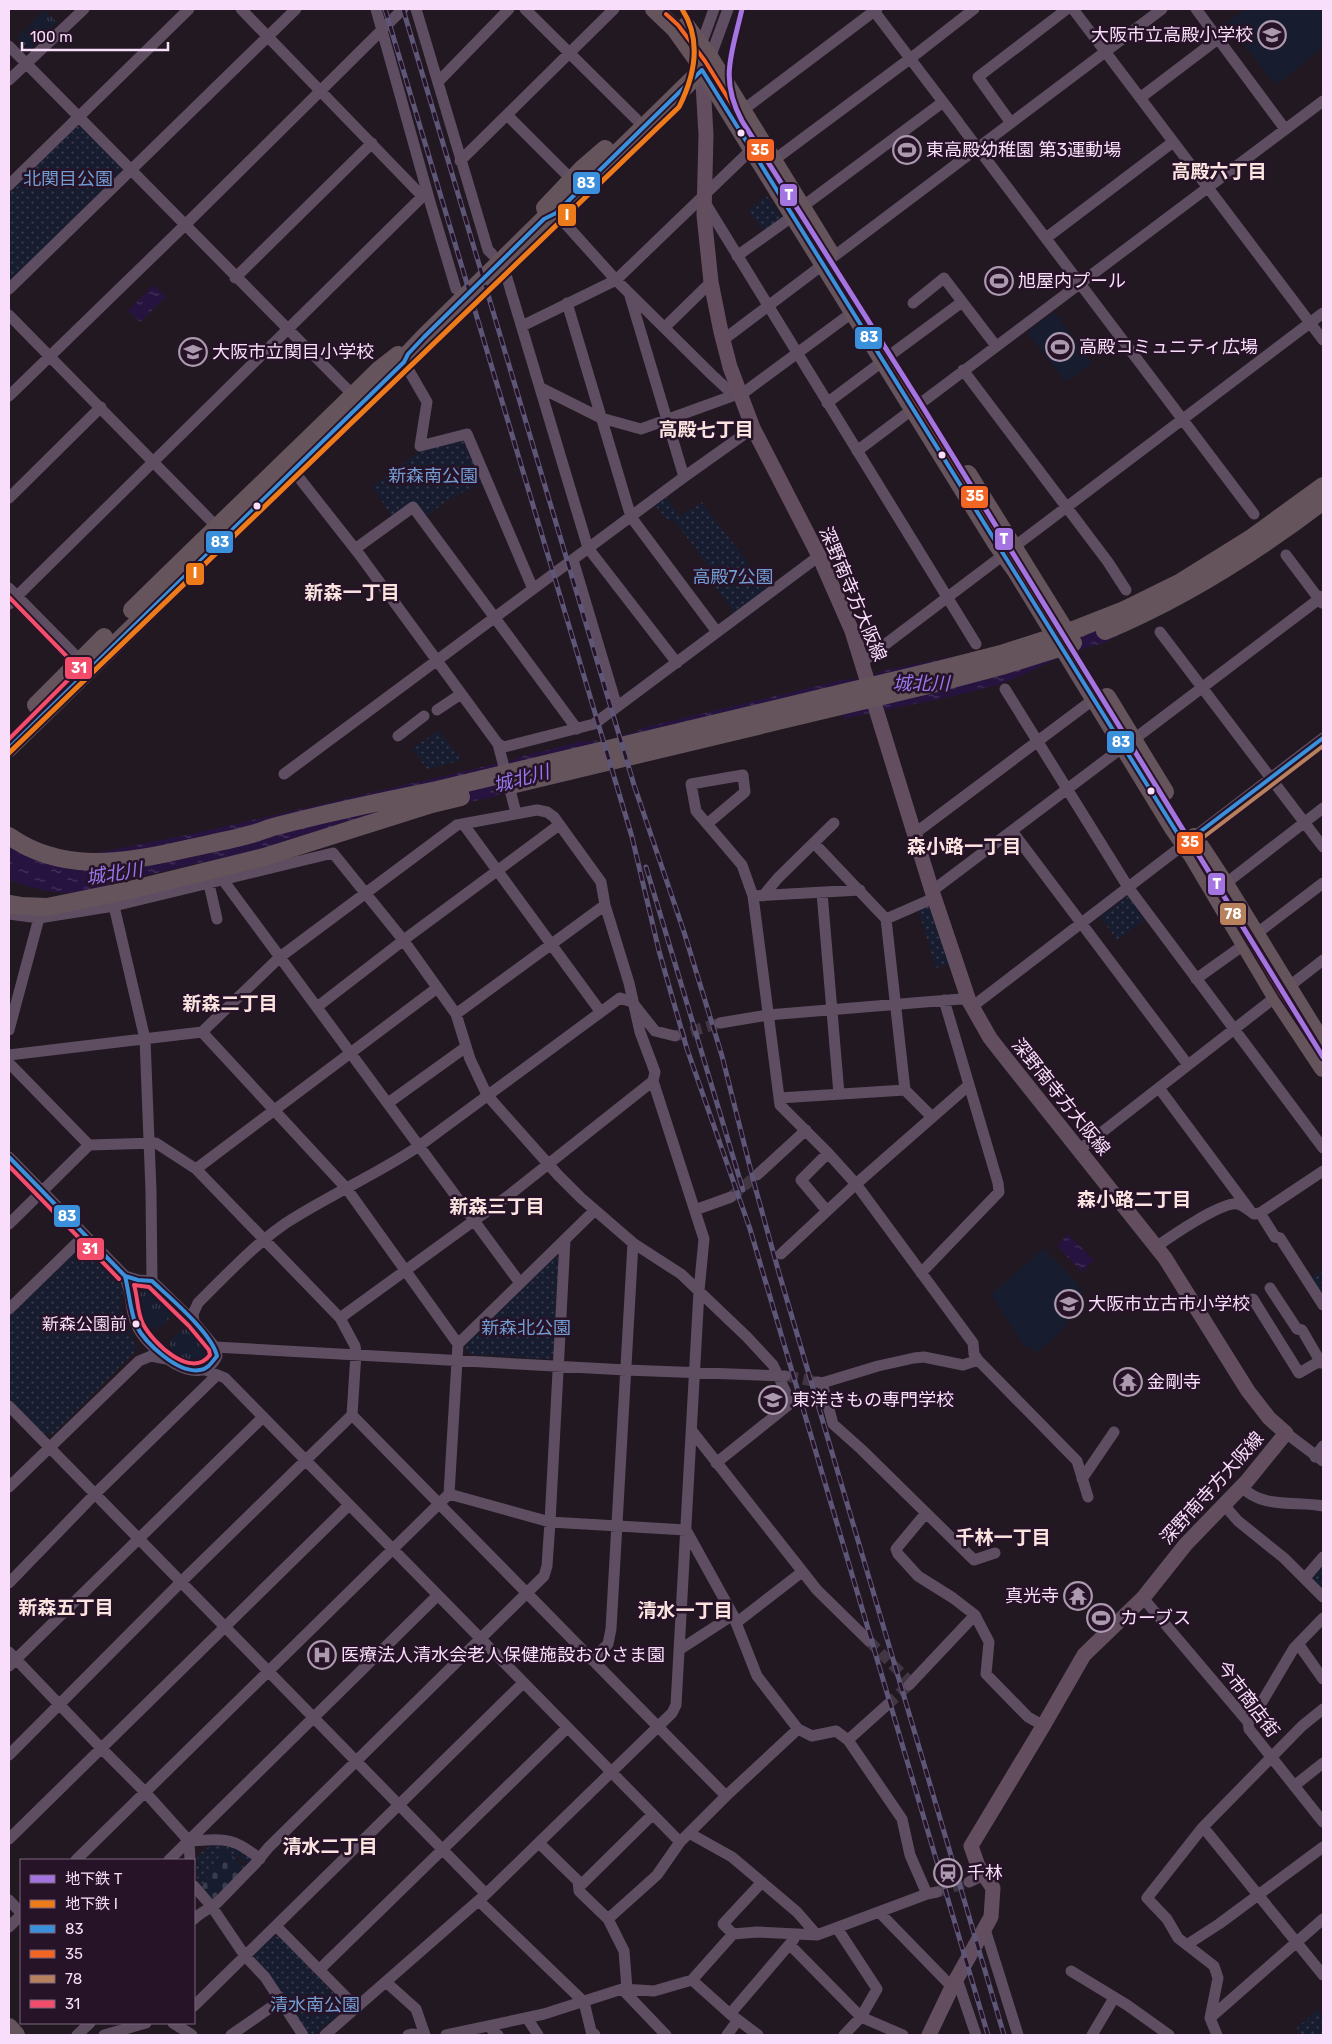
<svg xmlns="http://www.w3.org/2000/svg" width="1332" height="2044" viewBox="0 0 1332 2044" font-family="Rubik,'Noto Sans JP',sans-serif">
<defs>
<pattern id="grass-tufts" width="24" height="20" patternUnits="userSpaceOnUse" patternTransform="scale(1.25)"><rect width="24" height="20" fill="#181c2f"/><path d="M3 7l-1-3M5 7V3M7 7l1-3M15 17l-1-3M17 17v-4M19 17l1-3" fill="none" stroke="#3a3d4e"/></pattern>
<pattern id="cemetery-stones" width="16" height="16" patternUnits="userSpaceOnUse" patternTransform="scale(1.25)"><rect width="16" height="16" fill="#181c2f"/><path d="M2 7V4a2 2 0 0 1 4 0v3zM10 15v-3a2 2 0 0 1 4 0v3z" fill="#3a3d4e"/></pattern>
<pattern id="park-dots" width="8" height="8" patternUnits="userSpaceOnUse" patternTransform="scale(1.25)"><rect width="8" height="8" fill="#181c2f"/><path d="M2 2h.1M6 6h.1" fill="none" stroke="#3a3d4e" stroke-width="1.8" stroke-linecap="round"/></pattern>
<pattern id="water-ripples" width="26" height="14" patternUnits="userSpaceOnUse" patternTransform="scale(1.25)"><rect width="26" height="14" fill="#27133f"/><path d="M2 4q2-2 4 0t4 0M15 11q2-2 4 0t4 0" fill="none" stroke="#47355c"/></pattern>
</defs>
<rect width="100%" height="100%" fill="#221822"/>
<path fill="url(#grass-tufts)" d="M44,10L57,22L30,50L17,38Z
M146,1289C157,1291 167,1302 171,1313C170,1318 167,1322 162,1326C142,1341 127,1297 146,1289Z
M185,1329C196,1331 206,1343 210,1353L207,1360C196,1366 181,1361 172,1354C165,1342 174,1334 185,1329Z"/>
<path fill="url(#cemetery-stones)" d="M224,1848L245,1868L214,1899L209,1897L201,1888Z"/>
<path fill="url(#park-dots)" d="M76,127H82L121,167V172L9,281V192Z
M767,196L783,220L764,232L748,210Z
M466,440L484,483L452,497L424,518L413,503L392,517L372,486L421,450Z
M665,495L680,516L702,502L768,589L735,614L704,573L710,569L673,519L669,522L653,503Z
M439,730L462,760L427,769L412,749Z
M1125,897L1129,898L1145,920L1117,940L1100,917Z
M927,905L930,906L950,964L936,968L918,909Z
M83,1244L120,1284L123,1294L121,1309L125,1323L137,1346L135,1352L53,1434H44L9,1398V1316Z
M554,1256L559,1259L554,1354L550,1359L468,1354L465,1345Z
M1323,1269V1300L1310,1278Z
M1323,1563V1593L1310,1579Z
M227,1843L253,1859L247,1865L238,1856L235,1858L224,1848L201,1888C189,1862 197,1845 227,1843Z
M279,1936L344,2004V2010L315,2035H309L267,1974L254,1960L253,1955L271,1937Z
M1318,2009L1323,2016V2035H1302L1296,2029Z"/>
<path fill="#181c2f" d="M1245,9H1319L1323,13V47L1276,85L1227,23Z
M907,136L920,154L907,164L894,146Z
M1054,312L1092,363L1066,382L1027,332Z
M1044,1248L1078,1284L1082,1293L1063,1330L1038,1352L1023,1345L991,1294Z"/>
<path fill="url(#water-ripples)" d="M154,285L166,297L140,322L128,310Z
M1323,477V511L1105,643C1070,649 1039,670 1005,682C953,699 897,706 844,719L843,714L519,791L116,882C95,903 33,891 9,879V841L72,858L201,832L513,760L519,757L583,741L590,742L636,732L642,728L847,679C861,680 870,678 882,671L1019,643L1121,603L1185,574L1228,548Z
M1068,1234L1094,1260L1082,1272L1057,1246Z"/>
<path fill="#221822" d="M623,732L633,766L608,772L597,738Z"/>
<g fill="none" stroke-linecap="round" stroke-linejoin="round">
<path stroke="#423643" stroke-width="11" stroke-dasharray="11 5.5" stroke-linecap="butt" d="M675,1036L720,1023
M731,1197L757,1175
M787,1376L817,1382
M869,1641L907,1679
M887,1705L909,1685
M937,1892L969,1882"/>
<path stroke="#5f4e62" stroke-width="11" d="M241,9L423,197
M376,9L430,202L456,289
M416,9L488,250L492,254
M525,9L636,119
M1073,9L1323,340
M1196,9L1285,129
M874,11L959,123
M701,45L714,9
M9,46L353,395
M710,58L728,9
M9,80L84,9
M438,82L509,9
M1140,98L1219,38
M743,110L877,9
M507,115L572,180
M1011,123L978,77L1067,9
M961,126L1254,514
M774,160L915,55L974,9
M460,161L614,9
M9,185L189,9
M704,201L976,644
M802,207L943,102
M553,210L616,280L711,374L726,388L739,394
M1046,238L1173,142
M737,256L793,216
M501,270L507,278L588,548L677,663
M235,278L372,143
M9,289L296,9
M630,296L684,477
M567,303L631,517L717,632
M913,303L944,278L996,346
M9,315L217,527
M522,326L616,280L751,150
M665,327L711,282
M723,340L1162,9
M893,353L962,302
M404,362L427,402L420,446L467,434L533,589
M963,370L1108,562L1126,590
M541,388L601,418L641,429L746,391L853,312
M9,396L185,225L403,9
M827,403L883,361
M857,451L1323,101
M289,465L359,554L498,744L516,813
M9,498L101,407
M355,549L413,507L577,729
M1286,555L1322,603
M573,560L617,707
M9,588L85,665
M9,604L427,192
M1160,632L1323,847
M862,662L1323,313
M1005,689L1128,887L1323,1148
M437,710L461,694
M398,736L424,716
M1133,740L1323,596
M498,744L504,747L594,724L819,556
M284,774L684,477L753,428
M707,824L745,792L743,775L691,784L696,811L742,865L753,896L780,1105L828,1153L856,1184L973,1343L974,1354L978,1360L1077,1461L1088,1497
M464,825L600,1011
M1012,831L1188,1065
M914,834L1094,699
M814,843L886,919L934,898
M223,880L520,1283
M209,884L217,919
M1225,884L1323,808
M932,891L1123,747
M822,893L839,1094
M753,896L860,890
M763,896L778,878L834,823
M114,906L145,1039L151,1191L152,1281
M9,914L39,918
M886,919L905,1090L932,1117
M1256,934L1323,883
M1196,979L1245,944
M317,1007L409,936L559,825
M456,1014L605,905
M720,1023L768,1015L961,999L977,1003L1323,738
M9,1030L39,918L114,906L333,853L404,941L456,1014L470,1059L487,1095L558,1175L581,1198L633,1243L681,1274L747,1337L773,1365L791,1403L716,1463
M9,1055L202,1032L280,957L457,825L537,810L547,812L554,817L601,882L605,905L629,983L640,1032L655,1072L653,1081L704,1239L699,1291L676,1705L672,1713L486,1894L325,2035
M9,1063L89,1145
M1159,1088L1249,1209
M779,1098L905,1090
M388,1103L466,1047
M1079,1150L1323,960
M9,1157L125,1276L138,1280L152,1281L194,1322L215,1347L217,1356C200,1393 150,1350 138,1328C132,1317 132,1307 130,1295C129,1288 126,1282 125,1276
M196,1169L437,988
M757,1175L806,1130
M695,1210L731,1197
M827,1211L801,1180L828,1153
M1260,1213L1275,1237L1280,1238L1323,1305
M9,1224L89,1145L156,1143L196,1169L340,1318L355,1346L356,1353L352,1415L181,1582L9,1755
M1156,1247C1170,1237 1222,1201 1238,1204C1243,1206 1250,1211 1254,1214L1260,1213L1323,1171
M781,1254L856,1184L969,1085
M921,1273L999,1192L998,1183L944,1000
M1270,1288L1297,1329L1302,1330L1320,1361
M1253,1299L1299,1373L1320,1361L1321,1363
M9,1309L85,1235
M340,1318L508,1196L653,1081
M194,1322L193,1314L198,1303C226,1275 254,1245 286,1223C329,1195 376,1175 419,1146L620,998L632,1002L655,1031L675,1036
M458,1344L594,1211
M215,1347L626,1370L785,1376
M203,1369L225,1378L680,1842
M817,1382L822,1383L878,1366L914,1358L924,1357L963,1365L978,1360
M822,1383L833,1424L861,1449L974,1560L995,1553
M9,1406L486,1894
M352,1415L726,1796
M692,1431L817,1590L869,1641
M1286,1433L1323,1461
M1315,1457L1323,1446
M1082,1479L1114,1432
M9,1487L139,1361L151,1356L166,1359
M1242,1487C1262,1509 1297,1501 1323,1506
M449,1494L550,1522L686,1530L733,1615L757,1676L798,1729L812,1736L836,1731L848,1740L902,1819L910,1855L927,1894
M1224,1505L1238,1521L1284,1558L1323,1597
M926,1513L896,1549L898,1554L918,1576L953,1598L975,1615L989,1642L986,1674L1028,1717L1044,1726
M1305,1578L1323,1557
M9,1583L95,1494L217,1375
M1143,1598L1248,1722L1249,1729L1323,1822
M736,1623L802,1572
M1299,1645L1323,1679
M679,1650L733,1615
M9,1652L101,1748L145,1792L189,1841L190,1860
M592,1660L608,1644L611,1629L633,1243
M9,1666L263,1417
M909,1685L975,1615
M1248,1722L1253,1717L1294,1648L1323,1618
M848,1740L887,1705
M1294,1786L1323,1763
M1203,1827L1323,1975
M689,1833L732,1857L797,1912L817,1935
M9,1839L349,1505
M189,1841C224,1839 232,1836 260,1859
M539,1843L578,1881L579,1891L608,1919L624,1951L627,1989
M76,1860L449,1494L458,1344L347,1189L202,1032
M169,1860L438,1595
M969,1882L984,1875
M194,1886L212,1907L245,1956L265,1977L303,2035
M579,1887L652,1815
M9,1900L21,1913
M479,1901L584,2002L591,2031L595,2035
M879,1912L952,1987
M194,1919C202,1911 210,1909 218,1902L255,1864L268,1848L544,1576L547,1566L550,1522L565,1240
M608,1919L657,1875L680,1842L726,1796L798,1729
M276,1926L357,2008
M984,1926L1018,2035
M9,1927L21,1915
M837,1928L877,1989L861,2017L844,2035
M733,1934L723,1924L762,1882
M1188,1944L1219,1924L1323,1847
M790,1945L861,2017L903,2035
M320,1969L567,1728
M1071,1971L1127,2005L1169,2035
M957,1979L976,2035
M692,1980L730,2014L758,2035
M386,1982L416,2009L425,2035
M622,1989L666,2035
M194,2006L523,1683
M730,2014L794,1939
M527,2018L538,2035
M1210,2018L1323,1919
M173,2023L192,2035
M488,2026L498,2035
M77,2035L90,2023
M104,2035L146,2023
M231,2035L280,2001
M408,2035L412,2034L421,2035
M446,2035L544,2014L622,1989L654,1991L692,1980L733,1934L757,1932L817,1935L927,1894L937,1892
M727,2035L738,2020
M1092,2035L1114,1998
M1217,2035L1210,2018L1218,1978L1214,1966L1178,1938L1167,1919L1147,1898L1203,1827L1302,1726L1323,1709"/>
<path stroke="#634e60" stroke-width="15" d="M702,66L706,135L704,215L711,282L721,332L730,367L753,428L819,556L852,631L932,891L969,1001L990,1038L1008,1061L1165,1258L1248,1391L1269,1418L1286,1433L1247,1481L1186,1544L1143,1598L1084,1655L1042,1728L971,1846L978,1866L993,1888L991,1917L952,1987L929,2035"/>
<path stroke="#66545c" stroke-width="18" d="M654,9L675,29L695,57L996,543L1016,571L1173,828L1192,855L1276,997L1323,1068
M686,26L710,58L830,253
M545,208L583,168L605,149
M968,474L1073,643
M132,610C214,529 298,450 380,369L398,355
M1105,631C1184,598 1255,553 1323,501
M1107,697L1165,792
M36,705L104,637
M9,748L404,362L408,354L424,337L544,219L556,213L702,70L709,61
M515,784L941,682L1005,665L1072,644
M9,836C60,872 120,864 177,851C202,845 227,841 252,834C260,832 268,828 277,826C330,812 383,801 437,790L938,670L1001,654L1066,633L1122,611L1181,582L1250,539L1323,486
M1194,837L1225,884L1323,1044
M9,904L21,906L47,907L130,890L264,857L432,804L461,797
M9,2027L16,2035"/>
<defs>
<path id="rail" d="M385,9L632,837L659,951L687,1049L750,1229L988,2035
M403,9L634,785L684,932L722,1056L754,1183L779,1273L1004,2035
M646,867L743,1190"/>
</defs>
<use href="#rail" stroke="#5e5677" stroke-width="5"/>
<use href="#rail" stroke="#271327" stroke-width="3" stroke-dasharray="9" stroke-linecap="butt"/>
<defs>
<path id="bus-1" d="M9,748L404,362L408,354L424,337L544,219L556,213L702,70L1184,844L1323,738
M9,1157L125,1276
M125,1276L138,1280L152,1281C170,1298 212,1333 217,1356C212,1362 208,1369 200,1370C178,1374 145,1343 136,1325C130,1310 129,1292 125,1276Z"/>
<path id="bus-2" d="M666,14L678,25L705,61L1178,825L1220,887L1318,1047"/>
<path id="bus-3" d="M1323,746L1192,846L1281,994L1323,1057"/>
<path id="bus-4" d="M9,597L79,669L9,739
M9,1166L119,1279
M134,1285L149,1287L189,1326L209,1350L210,1355C191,1380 153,1343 143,1324C137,1312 138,1298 134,1285Z"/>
</defs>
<use href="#bus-1" stroke="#271327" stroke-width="8"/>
<use href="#bus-2" stroke="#271327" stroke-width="8"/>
<use href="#bus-3" stroke="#271327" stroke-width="8"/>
<use href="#bus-4" stroke="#271327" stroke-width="8"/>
<use href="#bus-1" stroke="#3a90db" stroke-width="4"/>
<use href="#bus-2" stroke="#f26522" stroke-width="4"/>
<use href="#bus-3" stroke="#b6815c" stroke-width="4"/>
<use href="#bus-4" stroke="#f44d6c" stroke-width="4"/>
<defs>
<path id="metro-1" d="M742,9C732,53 719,79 742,121L919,401L1323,1057"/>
<path id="metro-2" d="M9,753L679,107C695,75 702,40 682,9"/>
</defs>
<use href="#metro-1" stroke="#271327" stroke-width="9"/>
<use href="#metro-2" stroke="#271327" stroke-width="9"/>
<use href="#metro-1" stroke="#a475e0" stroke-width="5"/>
<use href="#metro-2" stroke="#ee7b1a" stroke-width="5"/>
</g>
<defs>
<symbol id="school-ring" viewBox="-11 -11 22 22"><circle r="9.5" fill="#271327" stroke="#ad99af" stroke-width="1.5"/><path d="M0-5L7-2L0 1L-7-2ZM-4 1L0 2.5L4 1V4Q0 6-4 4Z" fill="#ad99af"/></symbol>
<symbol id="stadium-ring" viewBox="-11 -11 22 22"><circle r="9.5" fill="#271327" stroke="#ad99af" stroke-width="1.5"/><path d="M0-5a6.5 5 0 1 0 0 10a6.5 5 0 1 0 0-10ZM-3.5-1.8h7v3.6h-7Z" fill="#ad99af"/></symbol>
<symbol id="temple-ring" viewBox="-11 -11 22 22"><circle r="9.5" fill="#271327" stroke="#ad99af" stroke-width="1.5"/><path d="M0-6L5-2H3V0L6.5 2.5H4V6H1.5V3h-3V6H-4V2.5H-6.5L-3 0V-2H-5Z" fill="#ad99af"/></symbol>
<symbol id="university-ring" viewBox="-11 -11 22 22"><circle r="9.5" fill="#271327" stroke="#ad99af" stroke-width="1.5"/><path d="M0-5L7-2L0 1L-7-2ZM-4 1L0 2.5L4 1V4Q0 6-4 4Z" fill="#ad99af"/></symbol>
<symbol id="hospital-ring" viewBox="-11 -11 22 22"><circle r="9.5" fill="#271327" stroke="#ad99af" stroke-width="1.5"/><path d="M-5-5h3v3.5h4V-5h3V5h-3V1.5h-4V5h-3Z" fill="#ad99af"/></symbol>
<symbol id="station-ring" viewBox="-11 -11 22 22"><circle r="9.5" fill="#271327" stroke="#ad99af" stroke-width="1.5"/><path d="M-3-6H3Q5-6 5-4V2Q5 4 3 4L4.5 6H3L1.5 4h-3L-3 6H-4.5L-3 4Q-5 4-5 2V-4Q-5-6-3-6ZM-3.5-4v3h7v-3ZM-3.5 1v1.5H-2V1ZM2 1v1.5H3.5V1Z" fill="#ad99af"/></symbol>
</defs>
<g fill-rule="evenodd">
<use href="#school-ring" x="1256" y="19" width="32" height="32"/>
<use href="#stadium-ring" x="891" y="134" width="32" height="32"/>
<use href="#stadium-ring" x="983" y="265" width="32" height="32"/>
<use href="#stadium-ring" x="1044" y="331" width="32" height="32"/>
<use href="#school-ring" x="177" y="336" width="32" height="32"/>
<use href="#school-ring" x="1053" y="1288" width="32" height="32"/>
<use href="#temple-ring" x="1112" y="1366" width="32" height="32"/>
<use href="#university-ring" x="757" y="1384" width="32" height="32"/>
<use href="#temple-ring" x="1062" y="1580" width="32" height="32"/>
<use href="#stadium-ring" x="1085" y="1602" width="32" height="32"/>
<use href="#hospital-ring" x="306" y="1639" width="32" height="32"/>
<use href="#station-ring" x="932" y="1857" width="32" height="32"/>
</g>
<g fill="#f8defb" stroke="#271327" stroke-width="2">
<circle cx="741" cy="133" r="4.5"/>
<circle cx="942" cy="455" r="4.5"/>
<circle cx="257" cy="506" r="4.5"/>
<circle cx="1151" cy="791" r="4.5"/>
<circle cx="136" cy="1324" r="4.5"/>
</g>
<g text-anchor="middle" stroke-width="5" stroke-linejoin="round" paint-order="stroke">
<g font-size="17" fill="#f8defb" stroke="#271327" text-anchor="end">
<text x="127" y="1330">新森公園前</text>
</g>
<g font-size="18" fill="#f8defb" stroke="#271327" text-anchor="start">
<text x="1253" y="41" text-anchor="end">大阪市立高殿小学校</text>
<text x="926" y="156">東高殿幼稚園 第3運動場</text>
<text x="1018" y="287">旭屋内プール</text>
<text x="1079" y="353">高殿コミュニティ広場</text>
<text x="212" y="358">大阪市立関目小学校</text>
<text x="1088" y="1310">大阪市立古市小学校</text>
<text x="1147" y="1388">金剛寺</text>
<text x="792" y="1406">東洋きもの専門学校</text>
<text x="1059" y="1602" text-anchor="end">真光寺</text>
<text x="1120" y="1624">カーブス</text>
<text x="341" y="1661">医療法人清水会老人保健施設おひさま園</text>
<text x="967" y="1879">千林</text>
</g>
<g font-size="18" fill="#729dd3" stroke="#271327">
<text x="68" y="185">北関目公園</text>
<text x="433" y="482">新森南公園</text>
<text x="733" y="583">高殿7公園</text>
<text x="526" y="1334">新森北公園</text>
<text x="315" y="2011">清水南公園</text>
</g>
<g font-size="18" fill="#f8defb" stroke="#271327">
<text transform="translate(853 594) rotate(67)" y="6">深野南寺方大阪線</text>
<text transform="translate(1061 1097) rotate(51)" y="6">深野南寺方大阪線</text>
<text transform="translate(1212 1488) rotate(-48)" y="6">深野南寺方大阪線</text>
<text transform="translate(1248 1699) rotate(53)" y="6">今市商店街</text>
</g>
<g font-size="19" font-weight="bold" fill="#fbe4e0" stroke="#271327">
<text x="1219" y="178">高殿六丁目</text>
<text x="706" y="436">高殿七丁目</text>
<text x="352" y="599">新森一丁目</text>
<text x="964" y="853">森小路一丁目</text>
<text x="230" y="1010">新森二丁目</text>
<text x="1134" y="1206">森小路二丁目</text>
<text x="497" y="1213">新森三丁目</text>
<text x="1003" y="1544">千林一丁目</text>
<text x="66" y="1614">新森五丁目</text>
<text x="685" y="1617">清水一丁目</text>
<text x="330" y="1853">清水二丁目</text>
</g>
<g font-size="19" font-style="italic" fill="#9778ee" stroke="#271327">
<text x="921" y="690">城北川</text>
<text transform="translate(521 778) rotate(-15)" y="7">城北川</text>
<text transform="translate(114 873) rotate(-9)" y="7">城北川</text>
</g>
</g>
<g stroke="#271327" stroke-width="2">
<rect x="746" y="138" width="29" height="24" rx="5" fill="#f26522"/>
<rect x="572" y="171" width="29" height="24" rx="5" fill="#3a90db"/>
<rect x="779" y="183" width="19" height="24" rx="5" fill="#a475e0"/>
<rect x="557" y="203" width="20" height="24" rx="5" fill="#ee7b1a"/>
<rect x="854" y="326" width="29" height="24" rx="5" fill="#3a90db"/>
<rect x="960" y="485" width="29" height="24" rx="5" fill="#f26522"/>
<rect x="994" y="527" width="20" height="24" rx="5" fill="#a475e0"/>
<rect x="205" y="530" width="29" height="24" rx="5" fill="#3a90db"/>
<rect x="185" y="562" width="20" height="24" rx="5" fill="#ee7b1a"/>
<rect x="64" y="656" width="29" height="24" rx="5" fill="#f44d6c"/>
<rect x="1106" y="730" width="29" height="24" rx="5" fill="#3a90db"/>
<rect x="1176" y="831" width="28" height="24" rx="5" fill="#f26522"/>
<rect x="1207" y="872" width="19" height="24" rx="5" fill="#a475e0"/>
<rect x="1219" y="902" width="28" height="24" rx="5" fill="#b6815c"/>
<rect x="53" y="1204" width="28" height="24" rx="5" fill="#3a90db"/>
<rect x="76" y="1237" width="29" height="24" rx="5" fill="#f44d6c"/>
</g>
<g font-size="14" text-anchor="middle" font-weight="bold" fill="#fff">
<text x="760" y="155">35</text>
<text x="586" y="188">83</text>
<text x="789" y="200">T</text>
<text x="567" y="220">I</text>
<text x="869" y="342">83</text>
<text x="975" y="501">35</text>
<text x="1004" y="544">T</text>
<text x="220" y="547">83</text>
<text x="195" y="578">I</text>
<text x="79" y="673">31</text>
<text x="1121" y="747">83</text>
<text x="1190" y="847">35</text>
<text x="1217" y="889">T</text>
<text x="1233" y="919">78</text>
<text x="67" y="1221">83</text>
<text x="90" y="1254">31</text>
</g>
<rect width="1332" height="2044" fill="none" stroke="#f8defb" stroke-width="20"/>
<rect x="20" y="1859" width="175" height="165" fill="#271327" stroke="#7b647c"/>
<rect x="30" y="1875" width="25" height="8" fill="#a475e0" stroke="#7b647c"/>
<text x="65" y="1884" font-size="15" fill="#f8defb">地下鉄 T</text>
<rect x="30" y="1900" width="25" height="8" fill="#ee7b1a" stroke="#7b647c"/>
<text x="65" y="1909" font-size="15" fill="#f8defb">地下鉄 I</text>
<rect x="30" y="1925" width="25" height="8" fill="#3a90db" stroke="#7b647c"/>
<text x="65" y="1934" font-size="15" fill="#f8defb">83</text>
<rect x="30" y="1950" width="25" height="8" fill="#f26522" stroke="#7b647c"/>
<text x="65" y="1959" font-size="15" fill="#f8defb">35</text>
<rect x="30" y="1975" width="25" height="8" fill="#b6815c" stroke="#7b647c"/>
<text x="65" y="1984" font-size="15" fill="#f8defb">78</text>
<rect x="30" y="2000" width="25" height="8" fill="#f44d6c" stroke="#7b647c"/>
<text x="65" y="2009" font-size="15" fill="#f8defb">31</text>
<path d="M22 42v8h146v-8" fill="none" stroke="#f8defb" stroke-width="2.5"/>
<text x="30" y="42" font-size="15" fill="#f8defb" stroke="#271327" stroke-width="4" paint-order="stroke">100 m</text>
</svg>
